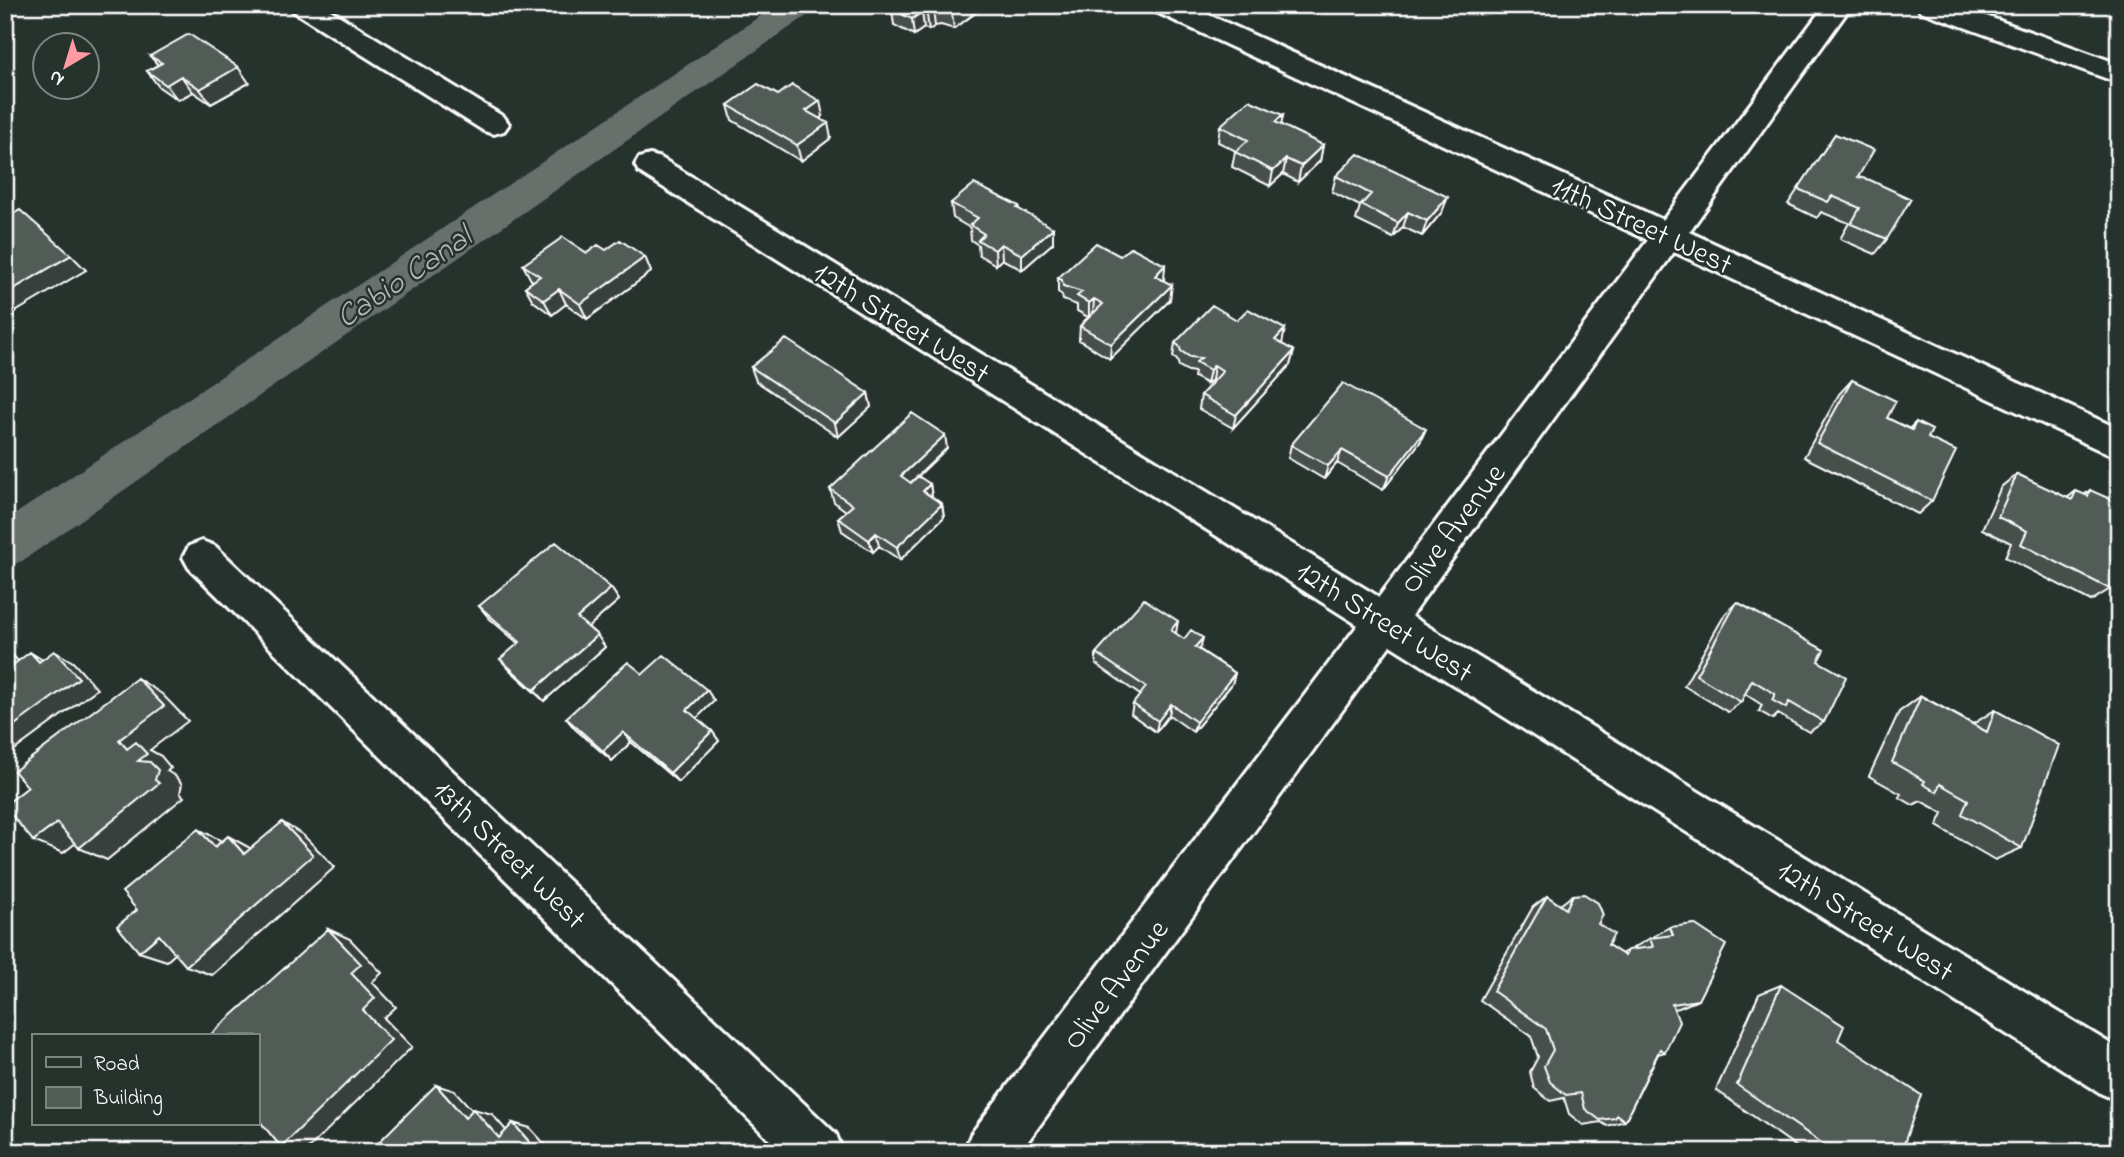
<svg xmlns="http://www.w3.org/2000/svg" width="2124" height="1157" viewBox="0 0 2124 1157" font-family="'Indie Flower',sans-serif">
<rect width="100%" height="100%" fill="#26332d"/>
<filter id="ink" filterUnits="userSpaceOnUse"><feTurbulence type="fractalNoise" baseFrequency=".0143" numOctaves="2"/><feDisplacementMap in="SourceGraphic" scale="14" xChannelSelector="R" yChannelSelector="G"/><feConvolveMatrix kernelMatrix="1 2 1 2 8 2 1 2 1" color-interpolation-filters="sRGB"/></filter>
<g filter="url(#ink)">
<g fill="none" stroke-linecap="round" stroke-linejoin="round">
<path fill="#67706c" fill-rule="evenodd" d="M777,5H817L812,12L22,561L5,567V521Z"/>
<defs>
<path id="minor" d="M290,5H322L504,117L509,124L504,131L494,134L484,131L293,11Z
M1151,5H1187L1663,220L1825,5H1852L1689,232L2119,429V459L1674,252L1411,616L2119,1049V1101L2102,1094L1390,645L1020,1152H964L971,1134L1358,625L639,172L635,165L639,158L650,155L661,158L1379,597L1648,240L1154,11Z
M1917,5H1956L2119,64V83L1920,11Z
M202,541L215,546L836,1134L843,1152H782L189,568L183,557L189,546Z"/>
</defs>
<use href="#minor" stroke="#fff" stroke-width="6"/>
<use href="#minor" fill="#26332d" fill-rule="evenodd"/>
</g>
<path fill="#464f4b" stroke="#fff" stroke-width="2" d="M886,5H985V6L954,29L941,25L935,26L929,30L924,28L914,35L894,25L892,11L887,9Z
M150,56L249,83L211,104L193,92L178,100L159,87L147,71L158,65Z
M778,95L823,116L820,119L831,138L801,161L732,120L728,105Z
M1283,115L1281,125L1323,145L1320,161L1298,182L1283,174L1270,186L1232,167L1235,152L1236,151L1218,142L1220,126Z
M1835,134L1858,177L1887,239L1875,254L1840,239L1849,223L1821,212L1817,218L1788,204Z
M1336,176L1442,212L1422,236L1403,227L1393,238L1356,220L1360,206L1332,192Z
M951,203L1019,206V209L1053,243L1022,270L1002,259L996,265L979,255L978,245L971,240L970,228L953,218Z
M606,250L645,257L651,272L587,319L566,304L552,315L533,301L525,287L533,281L531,280L523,265Z
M1120,256L1165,265L1163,281L1170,300L1110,359L1079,340L1080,326L1088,317L1077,311V305L1063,300L1062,295L1058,292V278Z
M1175,343L1282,344L1294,351L1290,365L1233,428L1199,409L1201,395L1214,381L1212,380L1207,384L1194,377L1195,372L1188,371L1179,366L1177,360L1173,357Z
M751,367L868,393L871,407L838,437L756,381Z
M1852,380L1887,418L1909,429L1916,422L1928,438L1932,501L1918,514L1804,457L1839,394Z
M1420,442L1383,490L1337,463L1324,479L1288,458L1291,445Z
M947,448L911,483L930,484L932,497L942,504L944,517L900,560L879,546L873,552L842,531L838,518L846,511L834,502L830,489Z
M2017,474L2067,498L2076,491L2084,495L2090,490L2110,589L2091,601L2005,557L2011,543L1982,529L2001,487Z
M611,588L619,600L588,627L597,635L605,647L544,701L510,670L500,659L519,644L489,618L479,606Z
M1737,602L1818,661L1824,722L1809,732L1778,714L1773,719L1759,711L1762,705L1745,694L1741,702L1728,712L1684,686L1725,614Z
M1176,634L1235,673L1232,684L1193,732L1169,715L1156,732L1131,714L1133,704L1140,695L1096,664V653Z
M643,674L707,690L714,701L696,718L712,731L719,741L678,782L631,742L612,761L575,729L566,718Z
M1921,696L1973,724L1995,710L2022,848L1995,860L1937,826L1943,813L1921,801L1913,805L1899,797L1901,794L1869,776L1899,712Z
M1573,895L1598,924L1608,945L1621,954L1628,950H1633V948L1670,927L1698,1000L1679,1008L1674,1009L1665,1052L1658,1054L1625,1121L1607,1126L1601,1122L1583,1125L1569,1114L1564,1098L1550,1101L1534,1088L1530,1072L1538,1057L1531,1036L1480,1000L1533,907L1547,896L1560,905Z
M1781,985L1838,1040L1901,1152H1804L1716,1090L1759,994Z"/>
<path fill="#39403d" stroke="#fff" stroke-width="2" d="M963,5H985L954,29L952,13Z
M933,10L935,26L929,30L927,15Z
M922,12L924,28L914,35L912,19Z
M238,67L249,83L211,104L200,89Z
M181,76L193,92L178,100L166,85Z
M820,101L823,116L810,126L806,111Z
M1283,115L1280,131L1275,122Z
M828,123L831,138L801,161L797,145Z
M1323,145L1320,161L1298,182L1301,166Z
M1286,159L1283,174L1270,186L1273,171Z
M1448,197L1442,212L1422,236L1427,221Z
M1408,212L1403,227L1393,238L1398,223Z
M1053,228V243L1022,270V255Z
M1001,244L1002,259L996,265L995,250Z
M71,255L86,270L5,318V294Z
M645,257L651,272L587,319L580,304Z
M1165,265L1164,280L1153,291L1155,276Z
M1172,285L1170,300L1110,359L1111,344Z
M559,289L566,304L552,315L544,300Z
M1094,299L1093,313L1089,317V303Z
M1285,329L1282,344L1272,355L1275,340Z
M1294,351L1290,365L1233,428L1236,415Z
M1214,365L1212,380L1207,384L1210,370Z
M868,393L871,407L838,437L835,423Z
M1426,429L1420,442L1383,490L1389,476Z
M945,435L947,448L904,489L901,476Z
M1342,450L1337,463L1324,479L1328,466Z
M930,484L932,497L923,491Z
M942,504L944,517L900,560L897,547Z
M876,533L879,546L873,552L869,540Z
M611,588L619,600L586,629L577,618Z
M1178,621L1176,633L1169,642L1171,630Z
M597,635L605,647L544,701L534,690Z
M1203,638L1200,649L1193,658L1195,647Z
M5,647L32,676L13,665L5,657Z
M54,651L73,662L97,689L5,757V732Z
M30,652L49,664L39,662Z
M1235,673L1232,684L1193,732L1196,722Z
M137,678L162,694L188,721L150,750L161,756L171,768L167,771L175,776L182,784L180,793L184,797L107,860L79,848L138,761L119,740Z
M707,690L714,701L694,721L687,710Z
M1171,704L1169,715L1156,732L1158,721Z
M712,731L719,741L678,782L670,773Z
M623,732L631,742L612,761L603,751Z
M282,822L303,835L335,867L212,975L186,966Z
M57,823L86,835L63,853L33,841Z
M198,829L222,841L215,847Z
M228,836L252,849L244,854Z
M328,929L350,939L382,973L372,982L396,1007L384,1018L412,1047L306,1151L281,1147L363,1010L351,973Z
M159,935L185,945L167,961L139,952Z
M436,1085L455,1091L484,1123L465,1118Z
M473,1109L492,1114L517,1143L499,1138Z
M513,1123L530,1128L552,1152H538Z"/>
<path fill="#515c57" stroke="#fff" stroke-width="2" d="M897,5H963L952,13L939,9L933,10L927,15L922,12L912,19L891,9Z
M189,34L238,67L200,89L181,76L166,85L147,71L162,63L150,56Z
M758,84L778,95L792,85L820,101L806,111L828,123L797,145L728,105Z
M1249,100L1283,115L1275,122L1323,145L1301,166L1286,159L1273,171L1235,152L1248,140L1220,126Z
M1835,134L1874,150L1858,177L1870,180L1911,199L1887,239L1851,224L1860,208L1832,196L1828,202L1798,189Z
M1358,154L1448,197L1427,221L1408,212L1398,223L1361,205L1371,194L1336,176Z
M974,184L1019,206L1017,208L1053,228L1022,255L1001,244L995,250L978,240L984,234L970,225L978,218L951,203Z
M20,210L71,255L5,294V218Z
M563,237L587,253L598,245L606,250L620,240L645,257L580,304L559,289L544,300L525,287L540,276L523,265Z
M1096,243L1120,256L1131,247L1165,265L1155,276L1172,285L1111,344L1080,326L1103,304L1094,299L1089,303L1077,296L1082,292L1063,286L1062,280L1058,278Z
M1212,305L1237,320L1248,309L1285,329L1275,340L1294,351L1236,415L1201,395L1223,371L1214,365L1210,370L1196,362L1201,358L1190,357L1181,351L1179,346L1175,343Z
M786,339L868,393L835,423L751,367Z
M1852,380L1896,401L1887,418L1912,430L1916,422L1932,430L1928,438L1956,451L1932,501L1817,443Z
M1343,383L1426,429L1389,476L1342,450L1328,466L1291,445Z
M912,413L945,435L901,476L911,483L918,476L930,484L923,491L942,504L897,547L876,533L869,540L838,518L853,505L830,489Z
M2017,474L2072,500L2076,491L2088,496L2090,490L2119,503V564L2110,589L2021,544L2027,531L1998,517Z
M556,542L611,588L577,618L597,635L534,690L500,659L520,642L479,606Z
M1144,599L1178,621L1171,630L1184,639L1191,630L1203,638L1195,647L1235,673L1196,722L1171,704L1158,721L1133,704L1146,687L1096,653Z
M1737,602L1824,650L1818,661L1846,677L1824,722L1789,702L1786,708L1772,700L1775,694L1752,680L1741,702L1696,675Z
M54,651L79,678L5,732V657L13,665L30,652L39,662Z
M664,655L707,690L687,710L712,731L670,773L623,732L603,751L566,718L628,662L643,674Z
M137,678L164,706L119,740L127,749L136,742L147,754L138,761L150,762L158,770L155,780L159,783L79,848L57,823L33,841L5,807V805L28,787L14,771Z
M1921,696L1987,732L1995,710L2059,745L2022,848L1962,814L1968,800L1940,784L1937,792L1923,784L1925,781L1892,762Z
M282,822L313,855L186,966L159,935L139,952L117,926L137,910L122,892L198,829L215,847L228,836L244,854Z
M1584,894L1598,903L1603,915L1598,924L1614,934L1608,945L1625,956L1628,950L1653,947L1650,938L1673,935L1670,927L1694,924L1726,945L1698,1000L1672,1004L1679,1022L1665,1052L1660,1049L1625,1121L1617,1115L1615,1118L1600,1120L1585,1109L1581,1093L1566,1095L1550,1082L1544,1066L1553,1050L1546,1029L1493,991L1547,896L1566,909L1573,895Z
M328,929L361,964L351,973L375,998L363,1010L391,1040L281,1147L257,1118V1036H209Z
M1781,985L1844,1026L1838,1040L1921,1095L1901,1152H1835L1737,1085Z
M436,1085L465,1118L473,1109L499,1138L513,1123L538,1152H369Z"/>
</g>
<g text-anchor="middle" stroke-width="5" stroke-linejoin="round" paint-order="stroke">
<g font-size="30" fill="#fff" stroke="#26332d">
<text transform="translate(1642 224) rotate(25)" y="10">11th Street West</text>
<text transform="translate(902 322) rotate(32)" y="10">12th Street West</text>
<text transform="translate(1452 528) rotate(-53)" y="10">Olive Avenue</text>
<text transform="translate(1385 621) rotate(32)" y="10">12th Street West</text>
<text transform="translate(510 854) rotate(44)" y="10">13th Street West</text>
<text transform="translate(1866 920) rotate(32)" y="10">12th Street West</text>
<text transform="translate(1115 984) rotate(-53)" y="10">Olive Avenue</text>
</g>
<g font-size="32" font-style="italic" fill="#b3b8b6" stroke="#26332d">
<text transform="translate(403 276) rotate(-34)" y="11">Cabio Canal</text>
</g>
</g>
<rect width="2124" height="1157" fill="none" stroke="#26332d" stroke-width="28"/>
<rect x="14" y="14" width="2096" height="1129" fill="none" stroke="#fff" stroke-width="2.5" filter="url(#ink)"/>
<rect x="32" y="1034" width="228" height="91" fill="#26332d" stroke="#7d8581" stroke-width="2"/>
<rect x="46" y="1057" width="35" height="10" fill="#26332d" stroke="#7d8581" stroke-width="2"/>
<text x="94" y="1070" font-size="21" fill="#ffffff">Road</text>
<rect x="46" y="1087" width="35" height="21" fill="#515c57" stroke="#7d8581" stroke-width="2"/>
<text x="94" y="1104" font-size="21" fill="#ffffff">Building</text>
<g transform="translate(66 66) rotate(218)"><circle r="33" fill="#26332d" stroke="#7d8581" stroke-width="2"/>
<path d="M0-5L12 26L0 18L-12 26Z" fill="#ff9aa2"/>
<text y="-10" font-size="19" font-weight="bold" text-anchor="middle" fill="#ffffff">N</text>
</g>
</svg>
